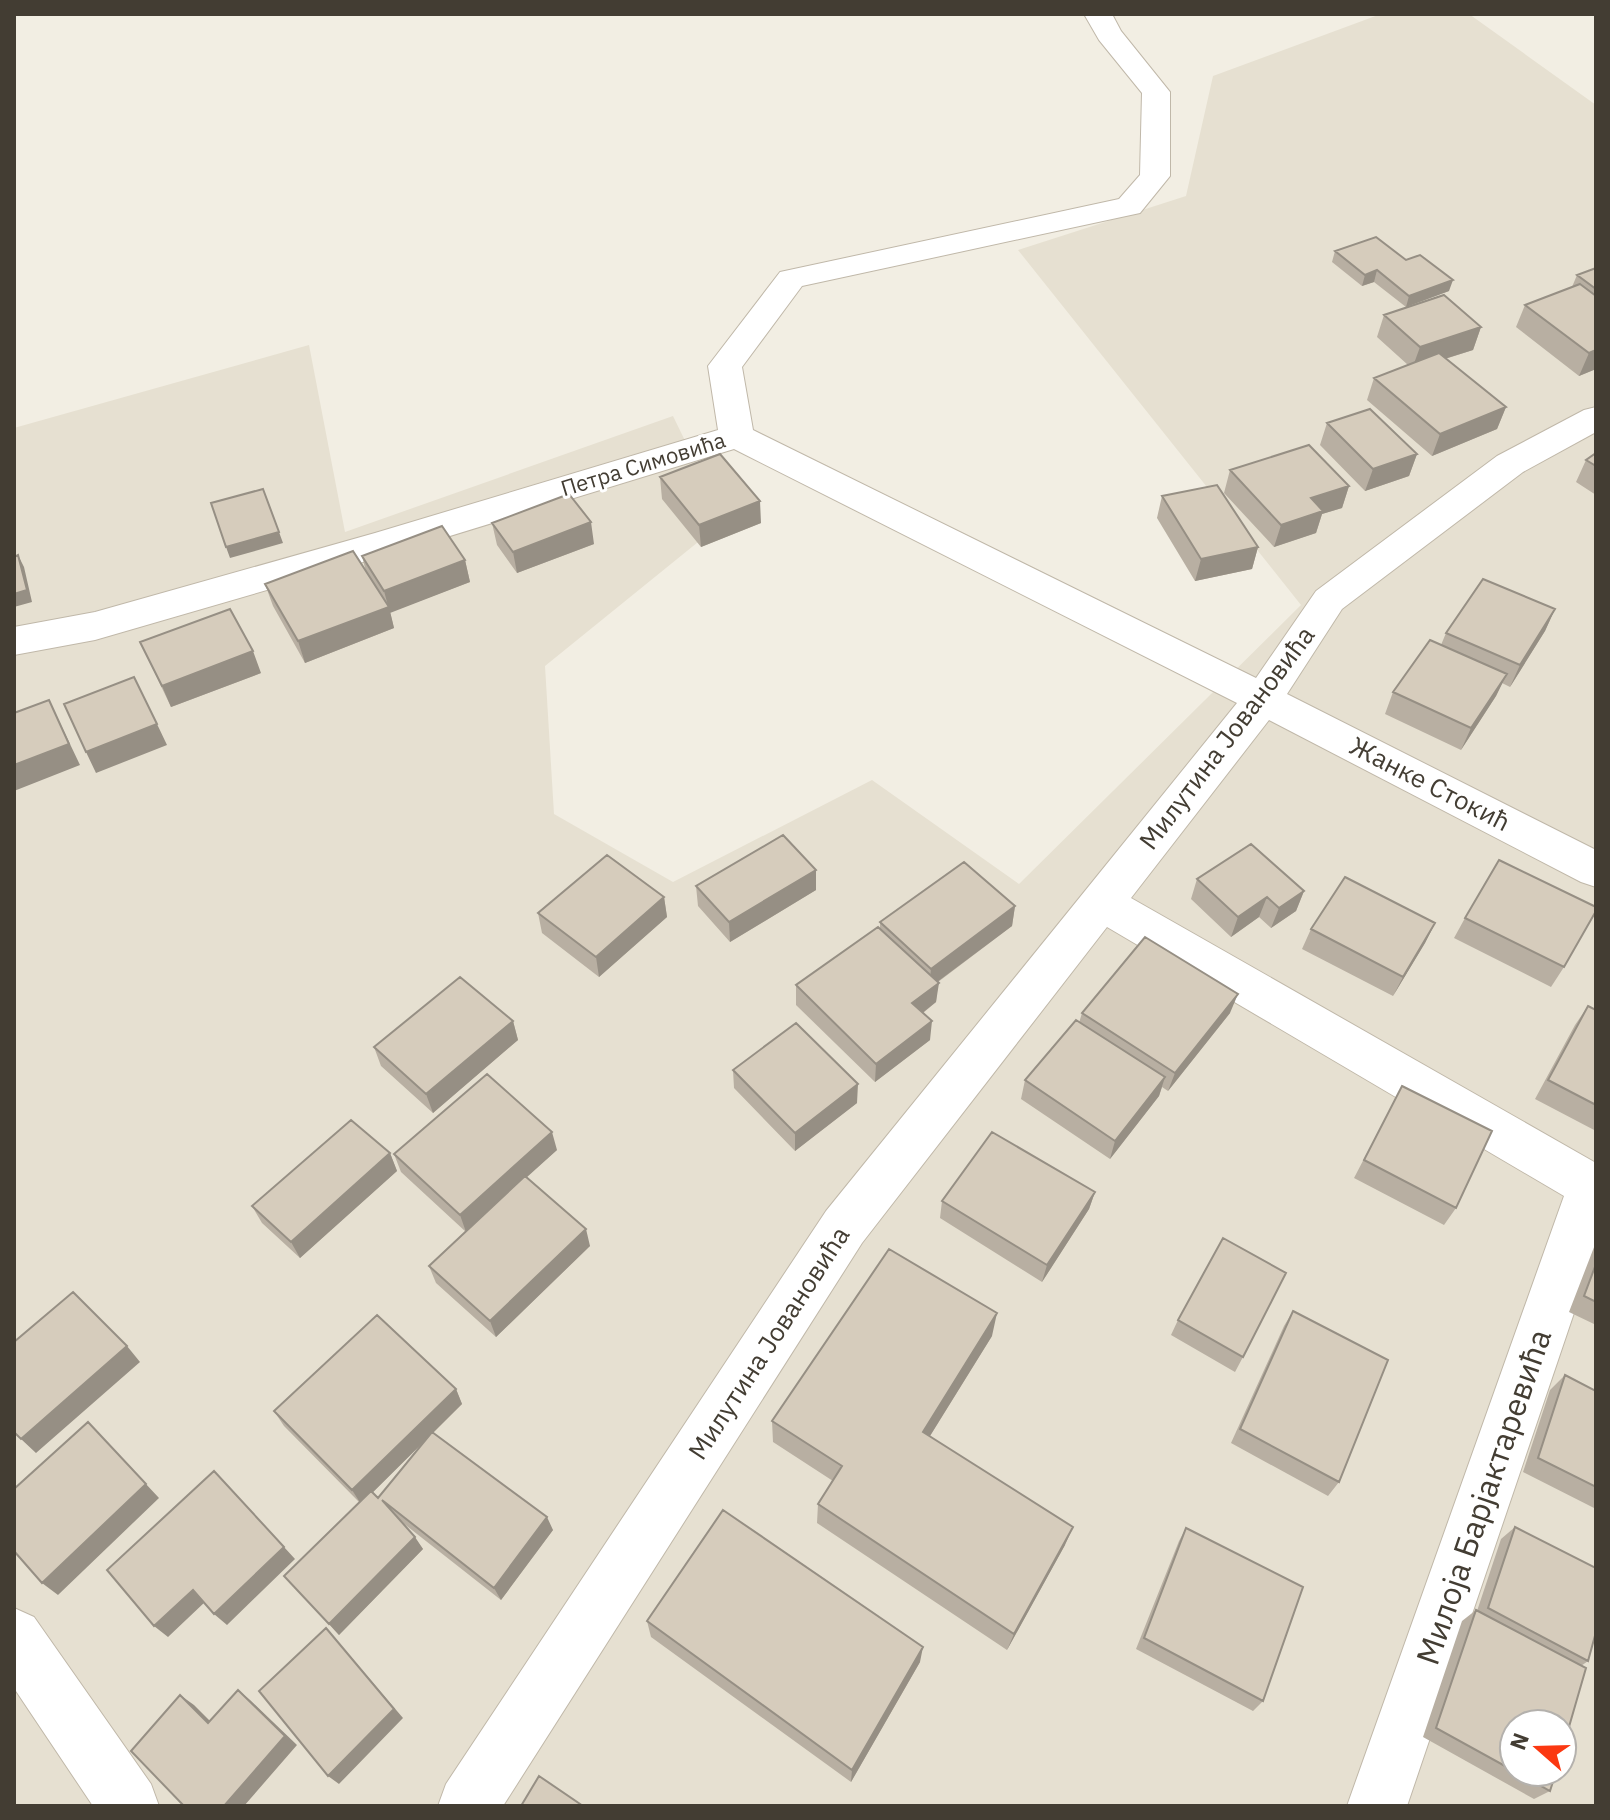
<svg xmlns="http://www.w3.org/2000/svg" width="1610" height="1820" viewBox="0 0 1610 1820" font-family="'IBM Plex Sans',sans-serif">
<rect width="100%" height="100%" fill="#f2eee3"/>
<path fill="#e6e0d1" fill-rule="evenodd" d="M1381,14H1469L1596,105V1806H14V428L309,345L345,532L673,416L724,521L545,666L554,814L673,882L872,780L1019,884L1301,605L1018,250L1186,196L1213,76ZM1514,1724H1562V1772H1514Z"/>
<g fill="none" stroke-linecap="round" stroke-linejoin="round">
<defs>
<path id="street" d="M1084,14H1112L1121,31L1170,92V176L1140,213L802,286L742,367L753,430L1256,678L1316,591L1497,456L1584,410L1596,407V432L1523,472L1342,609L1287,694L1596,850V887L1581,882L1269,720L1131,898L1596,1163V1248L1407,1806H1347L1564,1196L1107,927L862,1243L503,1806H438L446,1784L826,1211L1237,703L734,449L401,551L95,640L14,655V627L95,612L375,533L718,430L708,366L780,272L1119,199L1140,175L1142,93L1099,40Z
M14,1608L34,1617L151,1784L159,1806H93L14,1688Z"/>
</defs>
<use href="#street" stroke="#c0b8a9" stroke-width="2"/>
<use href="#street" fill="#fff" fill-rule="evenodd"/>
</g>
<path fill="#b8afa2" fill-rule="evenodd" d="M1335,251L1406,260L1449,291L1406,307L1374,282L1362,286L1332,262Z
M1596,268V369L1579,376L1516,327L1525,305L1572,287L1577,275Z
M1384,315L1481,327L1473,350L1445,359L1506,407L1497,429L1432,456L1367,400L1374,378L1408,365L1377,337Z
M1327,423L1417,454L1409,476L1365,491L1320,445Z
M1596,453V495L1576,482L1586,460Z
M1230,470L1349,486L1342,508L1322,514L1316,533L1274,547L1224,493Z
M660,477L761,523L701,547L662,499Z
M1162,496L1258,547L1252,569L1195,581L1157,518Z
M492,523L594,544L517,573L497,545Z
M362,556L465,560L470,582L390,612L394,628L305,663L273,606L265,584L366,572Z
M1555,609L1545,631L1510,687L1502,683L1496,696L1461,750L1385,714L1393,692L1441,645L1446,633Z
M140,642L261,673L171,707Z
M816,870V890L730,942L698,906L696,886Z
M1197,879L1304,891L1296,911L1271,928L1259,917L1231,937L1191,899Z
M664,897L667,917L599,977L542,933L538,913Z
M1015,906L1012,926L938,982L936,1002L923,1013L930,1040L875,1082L796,1005V985L880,928V922Z
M1465,918L1564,967L1551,987L1454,938Z
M1435,923L1425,943L1393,996L1302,949L1311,929Z
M1588,1006L1596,1010V1131L1535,1099L1575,1025Z
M1082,1013H1230L1168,1091L1162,1087L1159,1096L1110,1159L1021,1099L1025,1080L1079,1023Z
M513,1021L518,1040L433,1113L381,1066L374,1047Z
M733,1070L857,1103L795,1151L734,1088Z
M1402,1086L1456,1208L1444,1225L1354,1178Z
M557,1150L526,1177L590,1246L496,1337L436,1283L429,1266L466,1232L401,1172L394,1154Z
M390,1153L397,1171L300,1258L262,1223L252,1206Z
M1095,1192L1089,1209L1042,1282L940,1218L942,1201Z
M1596,1242V1325L1569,1312Z
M1293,1311L1339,1482L1328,1496L1231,1443L1284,1326Z
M1178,1320L1243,1357L1235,1372L1171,1335Z
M992,1336L930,1436L1065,1545L1007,1650L817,1523L818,1504L833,1481L773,1442L772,1421Z
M1565,1375L1596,1391V1509L1523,1472L1550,1390Z
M456,1389L462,1404L433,1433L553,1530L501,1600L403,1523L423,1549L339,1635L284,1576L359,1502L284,1426L274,1411ZM421,1444L378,1498L373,1492Z
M1515,1527L1588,1661L1581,1666L1514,1724V1772H1556L1550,1791L1534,1799L1423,1737L1462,1621L1476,1610L1477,1611L1501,1539Z
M1186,1528L1263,1701L1253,1711L1136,1649L1179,1541Z
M647,1621L920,1662L851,1782L651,1637Z"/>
<path fill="#968f84" d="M1377,270L1374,282L1362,286L1365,275Z
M1453,280L1449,291L1406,307L1409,296Z
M1481,327L1473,350L1412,369L1420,347Z
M1596,350V369L1579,376L1589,353Z
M1506,407L1497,429L1432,456L1440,434Z
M1417,454L1409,476L1365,491L1373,469Z
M1349,486L1342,508L1322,514L1316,533L1274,547L1281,525L1311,498Z
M760,501L761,523L701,547L699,525Z
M591,522L594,544L517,573L513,552Z
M279,532L283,543L230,558L226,547Z
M1258,547L1252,569L1195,581L1201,559Z
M18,555L24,567L32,602L14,607V594Z
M465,560L470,582L390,613L384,591Z
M389,607L394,628L305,663L298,641Z
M1555,609L1545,631L1510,687L1520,665Z
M253,651L261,673L171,707L162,686Z
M1507,674L1496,696L1461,750L1471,728Z
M49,700L80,765L14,791V765Z
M157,724L167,745L96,773L86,752Z
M816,870V890L730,942L729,922Z
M1304,891L1296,911L1271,928L1279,908Z
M664,897L667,917L599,977L596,957Z
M1267,897L1259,917L1231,937L1238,917Z
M1015,906L1012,926L929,988L931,969Z
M1435,923L1425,943L1393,996L1403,977Z
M939,983L936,1002L911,1022L912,1003Z
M1238,994L1230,1013L1168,1091L1175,1073Z
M513,1021L518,1040L433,1113L426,1094Z
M932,1021L930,1040L875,1082L876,1064Z
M1165,1077L1159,1096L1110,1159L1115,1141Z
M858,1084L857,1103L795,1151V1133Z
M552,1132L557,1150L466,1232L460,1215Z
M390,1153L397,1171L300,1258L291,1242Z
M1095,1192L1089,1209L1042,1282L1047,1265Z
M586,1229L590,1246L496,1337L490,1321Z
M997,1313L992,1336L920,1452L923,1432Z
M127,1346L140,1362L36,1453L21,1439Z
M456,1389L462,1404L361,1504L352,1490Z
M88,1422L159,1498L58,1595L42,1583Z
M547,1517L553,1530L501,1600L494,1588Z
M1073,1527L1065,1545L1007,1650L1014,1634Z
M415,1537L423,1549L339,1635L329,1624Z
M284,1547L295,1559L227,1625L214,1614Z
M193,1590L206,1601L168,1637L154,1626Z
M326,1628L403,1718L339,1784L328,1776Z
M923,1647L920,1662L851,1782L852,1770Z
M238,1690L250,1700L297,1745L244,1806H224Z
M180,1695L194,1705L221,1732L208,1723Z"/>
<path fill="#d6ccbc" stroke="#968f84" stroke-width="2" d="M1376,237L1406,260L1420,255L1453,280L1409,296L1377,270L1365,275L1335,251Z
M1596,268V289L1577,275Z
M1580,284L1596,296V350L1589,353L1525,305Z
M1444,295L1481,327L1420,347L1384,315Z
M1439,353L1506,407L1440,434L1374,378Z
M1370,409L1417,454L1373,469L1327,423Z
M1309,445L1349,486L1311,498L1323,511L1281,525L1230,470Z
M1596,453V466L1586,460Z
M720,454L760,501L699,525L660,477Z
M1217,485L1258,547L1201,559L1162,496Z
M263,489L279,532L226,547L211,503Z
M569,494L591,522L513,552L492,523Z
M442,526L465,560L384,591L362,556Z
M353,551L389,607L298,641L265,584Z
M18,555L27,590L14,594V557Z
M1483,579L1555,609L1520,665L1446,633Z
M230,609L253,651L162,686L140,642Z
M1430,640L1507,674L1471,728L1393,692Z
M134,677L157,724L86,752L64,704Z
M49,700L69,744L14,765V713Z
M783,835L816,870L729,922L696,886Z
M1251,844L1304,891L1279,908L1267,897L1238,917L1197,879Z
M607,855L664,897L596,957L538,913Z
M1499,860L1596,907V911L1564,967L1465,918Z
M964,862L1015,906L931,969L880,922Z
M1345,877L1435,923L1403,977L1311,929Z
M878,927L939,983L912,1003L932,1021L876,1064L796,985Z
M1145,937L1238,994L1175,1073L1082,1013Z
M460,977L513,1021L426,1094L374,1047Z
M1588,1006L1596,1010V1105L1548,1080Z
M1076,1020L1165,1077L1115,1141L1025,1080Z
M796,1023L858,1084L795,1133L733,1070Z
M487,1074L552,1132L460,1215L394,1154Z
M1402,1086L1492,1131L1456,1208L1364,1160Z
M351,1120L390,1153L291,1242L252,1206Z
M992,1132L1095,1192L1047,1265L942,1201Z
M525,1176L586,1229L490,1321L429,1266Z
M1223,1238L1286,1273L1243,1357L1178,1320Z
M889,1249L997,1313L923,1432L1073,1527L1014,1634L818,1504L842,1466L772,1421Z
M1596,1264V1302L1584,1296Z
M73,1292L127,1346L21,1439L14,1432V1342Z
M1293,1311L1388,1360L1339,1482L1240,1429Z
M377,1315L456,1389L352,1490L274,1411Z
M1565,1375L1596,1391V1487L1538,1458Z
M88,1422L146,1484L42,1583L14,1551V1489Z
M432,1432L547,1517L494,1588L382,1500L415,1537L329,1624L284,1576L371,1491L378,1498Z
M214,1471L284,1547L214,1614L193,1590L154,1626L107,1570Z
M723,1510L923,1647L852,1770L647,1621Z
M1515,1527L1596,1568V1632L1588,1661L1488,1608Z
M1186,1528L1303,1587L1263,1701L1144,1638Z
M1476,1610L1586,1668L1562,1751V1724H1514V1771L1436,1728Z
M326,1628L394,1709L328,1776L259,1691Z
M238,1690L285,1736L224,1806H184L131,1751L180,1695L208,1723Z
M1516,1772H1556L1550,1791Z
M539,1776L583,1806H521Z"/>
<g text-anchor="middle" stroke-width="6" stroke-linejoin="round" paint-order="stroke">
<g font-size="22" fill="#433d33" stroke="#fff">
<text transform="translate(643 464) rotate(-17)" y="8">Петра Симовића</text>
</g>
<g font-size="26" fill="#433d33" stroke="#fff">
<text transform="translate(1227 738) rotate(-53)" y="9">Милутина Јовановића</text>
<text transform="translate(1430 784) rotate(27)" y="9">Жанке Стокић</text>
<text transform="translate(769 1343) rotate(-57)" y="9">Милутина Јовановића</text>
</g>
<g font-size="32" fill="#433d33" stroke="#fff">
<text transform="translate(1484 1497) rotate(-71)" y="11">Милоја Барјактаревића</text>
</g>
</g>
<rect width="1610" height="1820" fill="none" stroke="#433d33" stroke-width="32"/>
<g transform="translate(1538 1748) rotate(290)"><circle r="38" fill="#ffffff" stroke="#b4b1ad" stroke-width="2"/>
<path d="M0-6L14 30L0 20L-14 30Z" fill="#fb3811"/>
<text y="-12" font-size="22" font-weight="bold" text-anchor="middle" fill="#433d33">N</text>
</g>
</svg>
